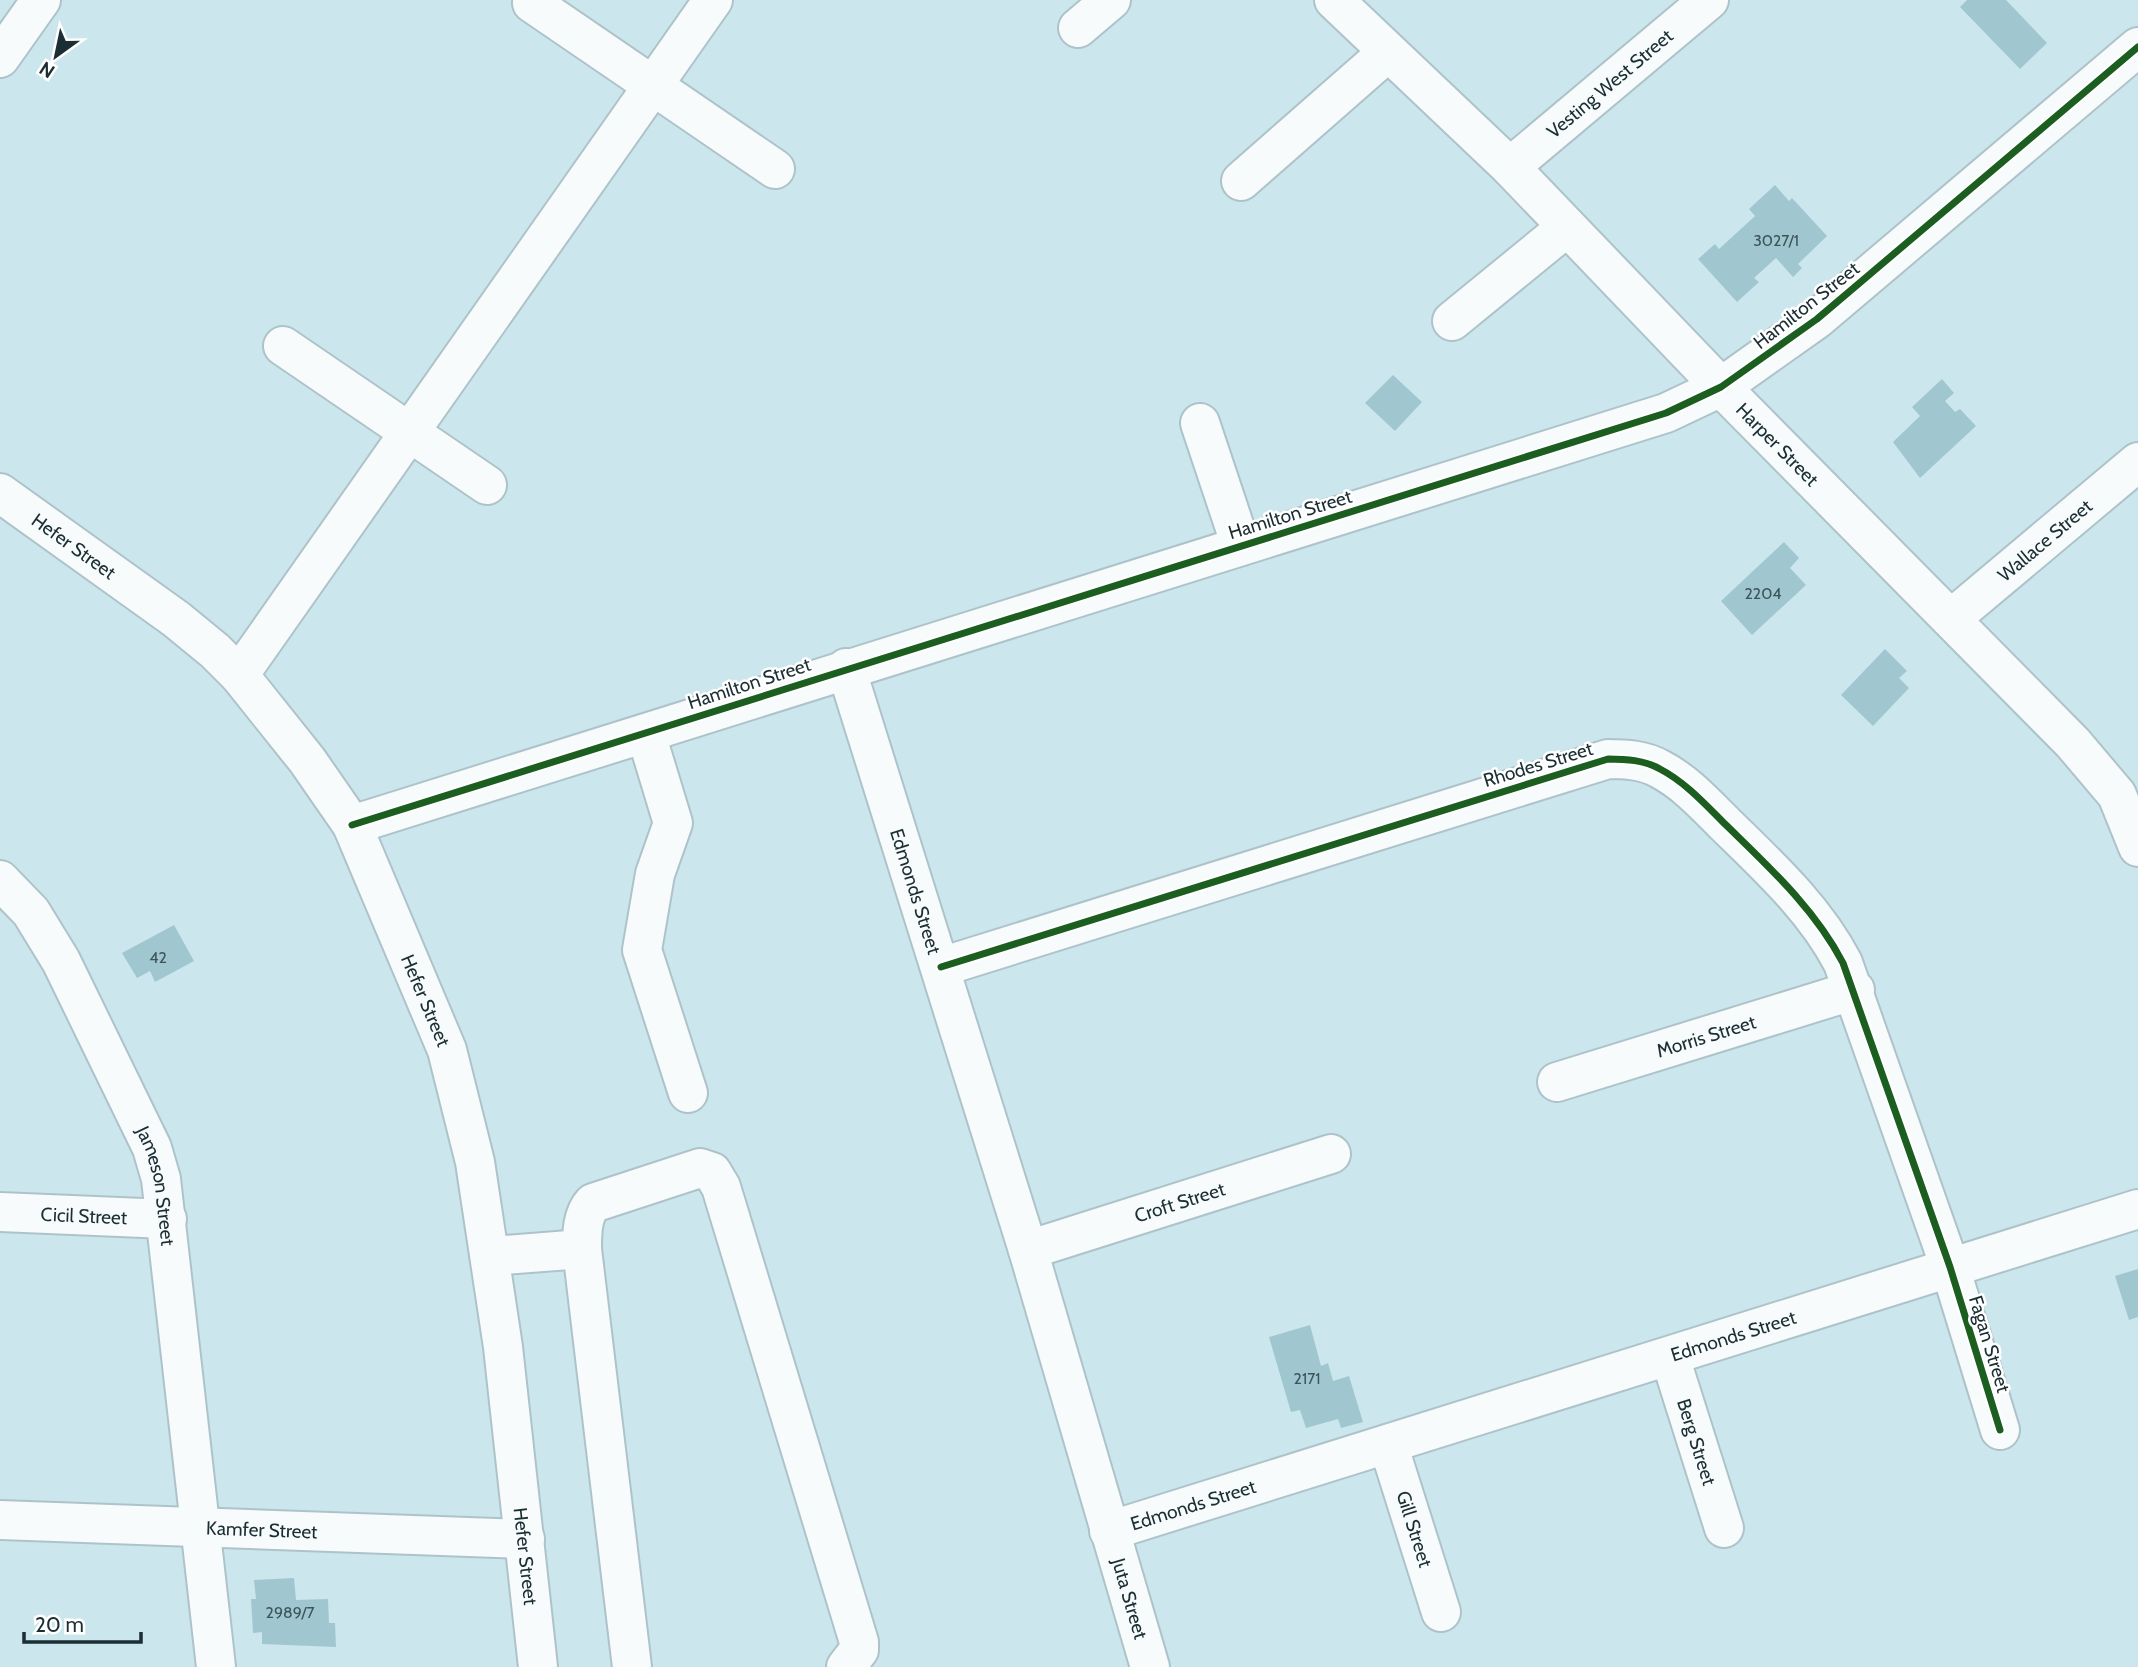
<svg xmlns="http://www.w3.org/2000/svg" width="2138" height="1667" viewBox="0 0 2138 1667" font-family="Cabin,sans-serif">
<rect width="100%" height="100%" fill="#cbe6ed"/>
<path fill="#a0c7d0" d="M1967,0H2006L2047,43L2020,69L1960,7Z
M1775,185L1789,201L1792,198L1827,236L1798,264L1802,268L1793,277L1776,258L1754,278L1759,282L1737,302L1698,259L1715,244L1719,249L1755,216L1749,209Z
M1393,375L1422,402L1395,431L1365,403Z
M1942,379L1954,393L1945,401L1955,412L1960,409L1976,426L1920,478L1893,442L1920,416L1912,407Z
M1784,542L1799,558L1790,568L1806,585L1752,635L1721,601Z
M1885,649L1907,671L1899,678L1909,688L1873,726L1841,695Z
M174,925L194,961L155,982L150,971L137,978L122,953Z
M2138,1269V1317L2129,1320L2115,1276Z
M1310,1325L1321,1366L1328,1363L1333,1381L1349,1376L1363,1422L1341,1428L1338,1419L1306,1428L1300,1410L1291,1412L1269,1337Z
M294,1578L296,1600L328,1599L329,1623H335L336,1647L262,1644V1632L253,1633L251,1599H256L254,1580Z"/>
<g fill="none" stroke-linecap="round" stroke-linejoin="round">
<defs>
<g id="minor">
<path id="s1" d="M1334,0L1510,167L1721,387L2073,743L2117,795L2138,847"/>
<path d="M532,3L775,169"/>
<path d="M1078,28L1111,0"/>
<path d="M0,58L41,0"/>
<path id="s2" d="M1510,167L1709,0"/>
<path d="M1241,181L1388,52"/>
<path d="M1452,321L1567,227"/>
<path d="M283,346L487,485"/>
<path d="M1200,423L1241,546"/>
<path id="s3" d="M0,493L176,619L215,651L239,675L307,760L352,825L447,1050L475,1162L503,1347L538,1667"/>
<path id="s4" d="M1952,618L2138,462"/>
<path id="s5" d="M846,668L1028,1250L1150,1667"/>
<path d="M239,675L713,0"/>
<path d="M646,734L673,823L655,874L642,950L688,1093"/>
<path d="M352,825L1666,413L1721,387L1817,319L2138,47"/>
<path id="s6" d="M0,880L31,912L61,961L152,1148L161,1179L216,1667"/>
<path d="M941,967L1608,759C1626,759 1644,760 1660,769C1685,782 1705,804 1725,824C1769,867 1815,909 1843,963L1950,1267L2000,1430"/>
<path id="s7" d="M1557,1082L1855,990"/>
<path id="s8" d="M0,1212L167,1219"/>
<path id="s9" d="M1028,1250L1331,1154"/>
<path d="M492,1256L582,1249"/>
<path id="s10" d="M1670,1357L1724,1528"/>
<path id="s11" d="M1388,1444L1441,1612"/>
<path id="s12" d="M0,1520L525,1539"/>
<path id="s13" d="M1109,1531L2138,1209"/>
<path d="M632,1667L582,1249C582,1233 582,1215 593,1203L700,1168L712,1172L721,1187L859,1642V1650L846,1667"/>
</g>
</defs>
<use href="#minor" stroke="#aec3c9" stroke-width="42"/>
<use href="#minor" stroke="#f7fbfc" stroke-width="38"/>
<defs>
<path id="cycleway" d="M352,825L1666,413L1721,387L1817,319L2138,47
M941,967L1608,759C1626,759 1644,760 1660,769C1685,782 1705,804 1725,824C1769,867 1815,909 1843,963L1950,1267L2000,1430"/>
</defs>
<use href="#cycleway" stroke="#fff" stroke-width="11"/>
<use href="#cycleway" stroke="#1b5e20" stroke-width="7"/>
</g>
<g text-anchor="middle" stroke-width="5" stroke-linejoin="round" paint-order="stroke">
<g font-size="16" fill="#3c545a">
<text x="1776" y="246">3027/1</text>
<text x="1763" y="599">2204</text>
<text x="158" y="963">42</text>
<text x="1307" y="1384">2171</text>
<text x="290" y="1618">2989/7</text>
</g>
<g font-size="19" fill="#1b2e33" stroke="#fff">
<text dy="7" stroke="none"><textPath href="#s2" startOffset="130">Vesting West Street</textPath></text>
<text transform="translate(1806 305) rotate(-38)" y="7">Hamilton Street</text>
<text dy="7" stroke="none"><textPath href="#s1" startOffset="628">Harper Street</textPath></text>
<text transform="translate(1290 514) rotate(-17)" y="7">Hamilton Street</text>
<text dy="7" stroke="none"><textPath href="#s4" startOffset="121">Wallace Street</textPath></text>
<text dy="7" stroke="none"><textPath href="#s3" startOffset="91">Hefer Street</textPath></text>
<text transform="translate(749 683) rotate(-18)" y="7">Hamilton Street</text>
<text transform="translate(1538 764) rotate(-17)" y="7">Rhodes Street</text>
<text dy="7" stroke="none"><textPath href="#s5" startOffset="234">Edmonds Street</textPath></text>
<text dy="7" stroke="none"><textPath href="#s3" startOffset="679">Hefer Street</textPath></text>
<text dy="7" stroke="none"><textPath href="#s7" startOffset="156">Morris Street</textPath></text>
<text dy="7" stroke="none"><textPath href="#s6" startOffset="348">Jameson Street</textPath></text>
<text dy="7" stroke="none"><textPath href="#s9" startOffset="159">Croft Street</textPath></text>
<text dy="7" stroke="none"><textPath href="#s8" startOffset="84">Cicil Street</textPath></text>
<text dy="7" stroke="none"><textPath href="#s13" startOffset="654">Edmonds Street</textPath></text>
<text transform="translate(1990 1344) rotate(73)" y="7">Fagan Street</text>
<text dy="7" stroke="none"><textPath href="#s10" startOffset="89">Berg Street</textPath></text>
<text dy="7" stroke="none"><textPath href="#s13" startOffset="88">Edmonds Street</textPath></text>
<text dy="7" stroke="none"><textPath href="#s11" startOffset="89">Gill Street</textPath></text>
<text dy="7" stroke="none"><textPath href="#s12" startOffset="262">Kamfer Street</textPath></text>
<text dy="7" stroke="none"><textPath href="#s3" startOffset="1246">Hefer Street</textPath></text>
<text dy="7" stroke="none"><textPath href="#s5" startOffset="973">Juta Street</textPath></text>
</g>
</g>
<g transform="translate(56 56) rotate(213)" stroke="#ffffff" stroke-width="5" paint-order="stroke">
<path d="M0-5L12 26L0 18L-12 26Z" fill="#1b2e33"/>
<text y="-10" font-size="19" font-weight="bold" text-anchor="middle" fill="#1b2e33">N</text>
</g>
<path d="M24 1632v10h117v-10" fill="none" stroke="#1b2e33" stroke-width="3.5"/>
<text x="35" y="1632" font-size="21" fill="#1b2e33" stroke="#ffffff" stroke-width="5" paint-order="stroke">20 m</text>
</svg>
